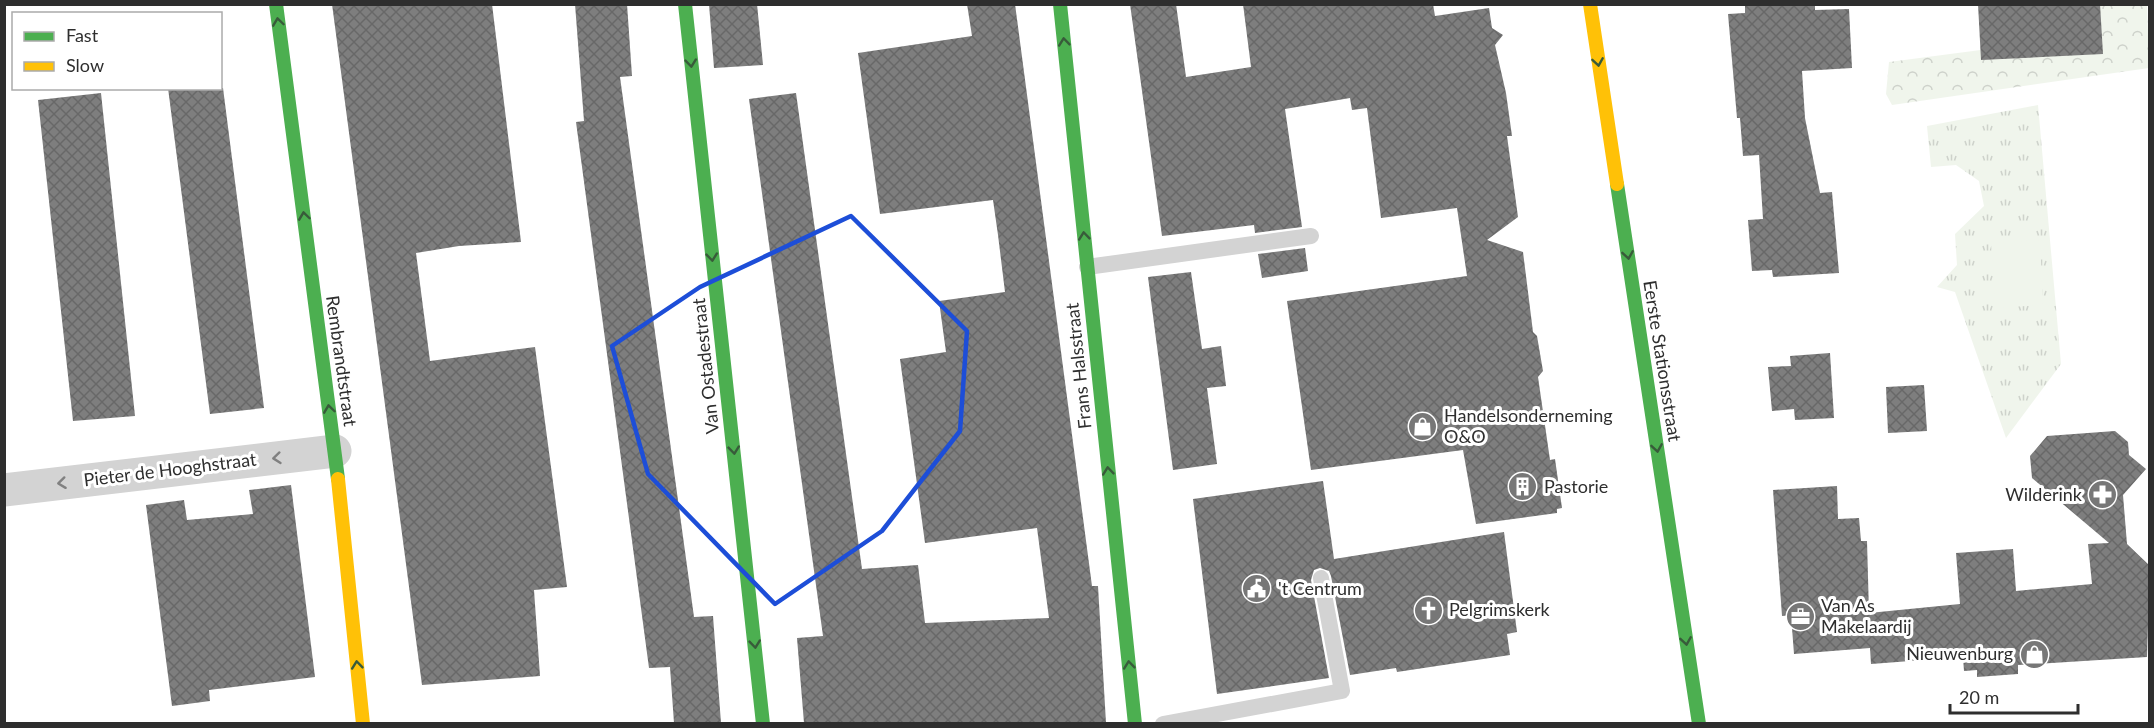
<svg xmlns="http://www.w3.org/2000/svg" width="2154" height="728" viewBox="0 0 2154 728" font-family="Lato,sans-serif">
<defs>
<pattern id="grass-tufts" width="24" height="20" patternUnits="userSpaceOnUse" patternTransform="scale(1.5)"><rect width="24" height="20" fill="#f0f5ec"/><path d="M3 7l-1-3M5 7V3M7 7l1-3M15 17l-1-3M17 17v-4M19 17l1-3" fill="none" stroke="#ced2cb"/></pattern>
<pattern id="forest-crowns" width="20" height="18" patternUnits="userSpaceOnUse" patternTransform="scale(1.5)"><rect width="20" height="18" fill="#f0f5ec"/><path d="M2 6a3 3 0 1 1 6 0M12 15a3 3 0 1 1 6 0" fill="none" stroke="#ced2cb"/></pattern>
<pattern id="building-cross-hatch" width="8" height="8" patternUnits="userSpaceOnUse" patternTransform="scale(1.5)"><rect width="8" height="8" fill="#7e7e7e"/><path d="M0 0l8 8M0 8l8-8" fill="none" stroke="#686868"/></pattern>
</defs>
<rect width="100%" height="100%" fill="#fff"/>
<path fill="url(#grass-tufts)" d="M2038,105L2061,364L2006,438L1955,292L1937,287L1957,265L1955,234L1984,206L1979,181L1956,165L1931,167L1927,126Z"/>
<path fill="url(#forest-crowns)" d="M2091,5H2147L2149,68L1892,105L1886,94L1889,62L2094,35Z"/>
<path fill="#f0f5ec" d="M2040,240L2043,305L1995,308L1991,243Z"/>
<path fill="url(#building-cross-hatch)" d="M332,4H492L521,242L459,246L416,253L430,361L535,347L567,587L534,590L540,676L422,685Z
M575,4H627L632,76L620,77L694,617L713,616L721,723H674L670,667L649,668L576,122L584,121Z
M709,4H757L763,65L714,68Z
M967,4H1015L1092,586H1098L1106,723H804L797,638L823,636L749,99L796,93L862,569L918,565L925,623L1049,618L1037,528L925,543L900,359L946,352L939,301L1005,292L998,235L993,200L880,214L858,53L972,36Z
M1130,4H1176L1186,77L1251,67L1243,4H1433L1435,16L1489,8L1492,28L1503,35L1495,45L1506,93L1512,136H1507L1518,217L1487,240L1523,252L1533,332L1537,336L1543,371L1538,377L1550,460L1555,459L1562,508L1557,509V513L1476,524L1463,450L1311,470L1287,301L1467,276L1457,208L1381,218L1367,108L1352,110L1350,98L1285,109L1302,227L1255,233L1254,225L1162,236Z
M1745,4H1815V10L1849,9L1852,68L1802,71L1805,118L1820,193L1832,192L1839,273L1773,277L1772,270L1752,271L1748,220L1763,219L1759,155L1743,156L1740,118H1737L1728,14L1745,13Z
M1978,4H2100L2103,54L1981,60Z
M168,88H223L264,408L210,414Z
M101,93L135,416L73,421L38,100Z
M1305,248L1308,271L1262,278L1258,254Z
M1191,272L1202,349L1221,346L1226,386L1207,388L1217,464L1173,470L1148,277Z
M1830,353L1834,418L1795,420L1794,409L1772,411L1768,367L1791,366L1790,356Z
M1924,385L1927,431L1888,433L1886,387Z
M2115,431L2128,442L2129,455L2146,469L2123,495L2127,544L2150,566L2147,657L2018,665V674L1977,677V670L1964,671L1963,657L1871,664L1870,648L1794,654L1791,615L1782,616L1773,490L1837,486L1838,519L1859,518L1861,541H1867L1869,613L1960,604L1956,553L2013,549L2016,591L2092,584L2088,544L2109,543L2032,478L2030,456L2047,436Z
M1323,481L1334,559L1504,532L1517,632L1507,634L1510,655L1397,672L1396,668L1350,675L1331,576L1329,571L1320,568L1314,570L1311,580L1329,678L1217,694L1193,499Z
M291,485L315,677L209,690L210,701L172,706L146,505L184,500L187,520L253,514L249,490Z"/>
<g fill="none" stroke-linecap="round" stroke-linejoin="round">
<path stroke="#d3d3d3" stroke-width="16" d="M1087,267L1311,236
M1163,724L1342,691L1321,578"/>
<path stroke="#d3d3d3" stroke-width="33" d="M4,490L335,451"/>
<path stroke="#4caf50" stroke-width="14" d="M276,4L338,479
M685,4L763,724
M1060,4L1135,724
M1617,184L1699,724"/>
<path stroke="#ffc107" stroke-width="14" d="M1590,4L1617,184
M338,479L363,724"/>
</g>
<defs><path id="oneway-chevron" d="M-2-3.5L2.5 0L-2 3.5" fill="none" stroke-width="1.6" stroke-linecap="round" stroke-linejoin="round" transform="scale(1.5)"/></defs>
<g stroke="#385b3a">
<use href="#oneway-chevron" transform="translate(278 22) rotate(-98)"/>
<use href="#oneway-chevron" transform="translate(1064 42) rotate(-96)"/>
<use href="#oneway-chevron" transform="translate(1598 62) rotate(81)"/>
<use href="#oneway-chevron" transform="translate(691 63) rotate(84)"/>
<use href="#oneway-chevron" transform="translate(304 216) rotate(-98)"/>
<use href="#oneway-chevron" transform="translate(1084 236) rotate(-96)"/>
<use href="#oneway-chevron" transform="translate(1628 255) rotate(81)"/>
<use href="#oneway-chevron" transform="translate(712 257) rotate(84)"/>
<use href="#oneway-chevron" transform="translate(329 409) rotate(-98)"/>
<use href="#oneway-chevron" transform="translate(1657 448) rotate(81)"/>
<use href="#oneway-chevron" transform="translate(734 450) rotate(84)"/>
<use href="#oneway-chevron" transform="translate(1108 471) rotate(-96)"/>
<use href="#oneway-chevron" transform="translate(1686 641) rotate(81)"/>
<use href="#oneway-chevron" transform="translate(755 644) rotate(84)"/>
<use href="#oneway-chevron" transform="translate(357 665) rotate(-96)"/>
<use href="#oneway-chevron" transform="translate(1129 665) rotate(-96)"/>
</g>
<g stroke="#808080">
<use href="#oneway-chevron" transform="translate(277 458) rotate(174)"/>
<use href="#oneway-chevron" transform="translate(62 483) rotate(173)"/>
</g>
<path fill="none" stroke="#1d4ed8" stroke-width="4.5" stroke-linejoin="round" d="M851,216L967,331L960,431L882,531L775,604L648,474L612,346L700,287Z"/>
<defs>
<symbol id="shop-disc" viewBox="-11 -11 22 22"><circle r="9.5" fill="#777" stroke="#fff"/><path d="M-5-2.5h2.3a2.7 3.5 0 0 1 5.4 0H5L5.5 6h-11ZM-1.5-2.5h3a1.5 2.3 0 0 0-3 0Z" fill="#fff"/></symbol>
<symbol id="building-disc" viewBox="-11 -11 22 22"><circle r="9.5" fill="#777" stroke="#fff"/><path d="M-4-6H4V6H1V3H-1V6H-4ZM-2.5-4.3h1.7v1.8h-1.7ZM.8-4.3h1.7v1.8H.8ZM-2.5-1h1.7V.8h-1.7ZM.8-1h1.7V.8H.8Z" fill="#fff"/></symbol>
<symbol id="pharmacy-disc" viewBox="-11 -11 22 22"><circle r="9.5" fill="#777" stroke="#fff"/><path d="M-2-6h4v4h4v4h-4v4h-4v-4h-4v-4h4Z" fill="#fff"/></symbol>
<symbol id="civic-disc" viewBox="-11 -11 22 22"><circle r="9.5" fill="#777" stroke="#fff"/><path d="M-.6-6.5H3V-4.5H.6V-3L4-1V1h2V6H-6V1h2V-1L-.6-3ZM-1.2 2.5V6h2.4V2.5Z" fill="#fff"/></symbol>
<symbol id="church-disc" viewBox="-11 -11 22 22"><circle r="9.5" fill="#777" stroke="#fff"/><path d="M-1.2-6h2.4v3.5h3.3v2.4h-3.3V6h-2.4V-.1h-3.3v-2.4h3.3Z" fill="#fff"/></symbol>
<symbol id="office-disc" viewBox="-11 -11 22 22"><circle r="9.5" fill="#777" stroke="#fff"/><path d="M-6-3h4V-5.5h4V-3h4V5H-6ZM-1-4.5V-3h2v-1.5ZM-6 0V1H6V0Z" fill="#fff"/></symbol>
</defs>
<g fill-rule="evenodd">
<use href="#shop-disc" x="1406" y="410" width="33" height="33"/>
<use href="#building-disc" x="1506" y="470" width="33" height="33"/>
<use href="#pharmacy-disc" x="2086" y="478" width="33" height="33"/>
<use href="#civic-disc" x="1240" y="572" width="33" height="33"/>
<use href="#church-disc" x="1412" y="594" width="33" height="33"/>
<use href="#office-disc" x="1784" y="600" width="33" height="33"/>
<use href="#shop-disc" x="2018" y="638" width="33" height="33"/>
</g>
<g text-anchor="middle" stroke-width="6" stroke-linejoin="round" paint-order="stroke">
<g font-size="18" fill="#2e2e2e" stroke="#fff">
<text transform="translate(341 361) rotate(82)" y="6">Rembrandtstraat</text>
<text transform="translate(1662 361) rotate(81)" y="6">Eerste Stationsstraat</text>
<text transform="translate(706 366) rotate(-96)" y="6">Van Ostadestraat</text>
<text transform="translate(1079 366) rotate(-96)" y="6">Frans Halsstraat</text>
<text transform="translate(170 470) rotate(-7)" y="6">Pieter de Hooghstraat</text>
</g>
<g font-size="18" fill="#2e2e2e" stroke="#fff" text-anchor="start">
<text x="1444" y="422">Handelsonderneming<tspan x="1444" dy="21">O&amp;O</tspan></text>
<text x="1544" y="493">Pastorie</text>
<text x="2082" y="501" text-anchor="end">Wilderink</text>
<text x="1278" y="595">'t Centrum</text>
<text x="1821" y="612">Van As<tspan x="1821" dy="21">Makelaardij</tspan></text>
<text x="1449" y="616">Pelgrimskerk</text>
<text x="2013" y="660" text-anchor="end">Nieuwenburg</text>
</g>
</g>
<rect width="2154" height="728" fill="none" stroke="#2e2e2e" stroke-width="12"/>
<rect x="12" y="12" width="210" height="78" fill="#ffffff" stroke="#ababab" stroke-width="1.5"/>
<rect x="24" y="32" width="30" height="9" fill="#4caf50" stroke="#ababab" stroke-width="1.5"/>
<text x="66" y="42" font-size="18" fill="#2e2e2e">Fast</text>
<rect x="24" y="62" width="30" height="9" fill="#ffc107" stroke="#ababab" stroke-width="1.5"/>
<text x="66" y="72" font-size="18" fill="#2e2e2e">Slow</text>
<path d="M1950 704v9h128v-9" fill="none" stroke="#2e2e2e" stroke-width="3"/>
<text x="1959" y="704" font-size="18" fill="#2e2e2e" stroke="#ffffff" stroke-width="4.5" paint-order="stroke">20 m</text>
</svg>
